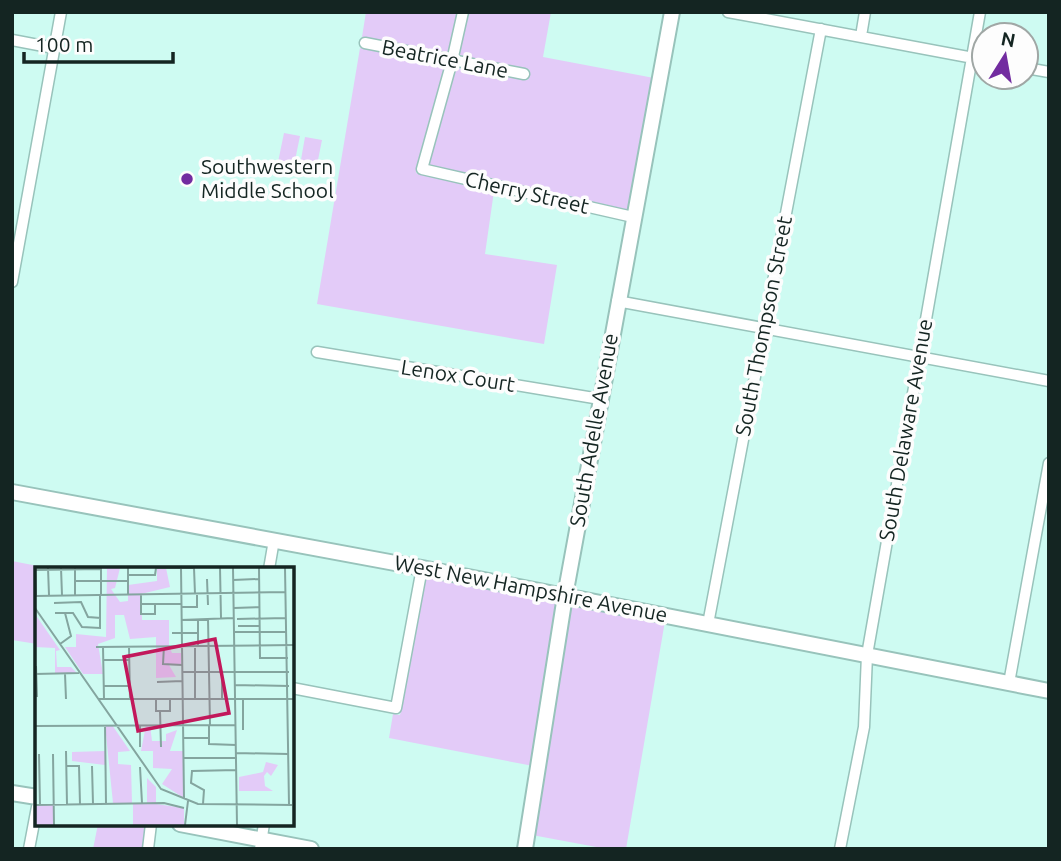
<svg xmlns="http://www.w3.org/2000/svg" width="1061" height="861" viewBox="0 0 1061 861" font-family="Ubuntu,sans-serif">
<rect width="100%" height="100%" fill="#cefbf2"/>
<path fill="#e3cbf8" d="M366,12H458L448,55L362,37Z
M468,12H551L543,57L654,78L629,210L429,165L456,68L528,80L530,70L458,57Z
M360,48L446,66L416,173L494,191L485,254L557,265L544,344L317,304Z
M284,133L300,136L293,170L277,167Z
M305,137L322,140L315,175L299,171Z
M12,561L53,569H37V644L12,640Z
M425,575L559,600L533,766L389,738L393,714L400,715Z
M569,602L665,621L626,849H607L532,835Z
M98,824H146L143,849H93Z"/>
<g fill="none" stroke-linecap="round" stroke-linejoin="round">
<defs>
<path id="street" d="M463,12L452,61L422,169L633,217
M728,12L984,60
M861,36L865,12
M12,40L54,48
M365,43L524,74
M1026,68L1049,72
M12,282L61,12
M617,301L1049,381
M317,352L600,399
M269,569L274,540
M708,624L821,29
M1009,683L1049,463
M292,688L396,708L422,568
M29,849L37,807
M148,849L151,824
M260,849L264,824
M840,849L864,727L867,655L980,12"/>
<path id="secondary" d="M12,492L422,568L1049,691
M12,793L37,797
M180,824L311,849
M525,849L565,596L672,12"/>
</defs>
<use href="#street" stroke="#98c3bb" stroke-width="13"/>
<use href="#secondary" stroke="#98c3bb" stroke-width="18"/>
<use href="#street" stroke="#fff" stroke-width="10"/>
<use href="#secondary" stroke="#fff" stroke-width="14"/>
</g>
<circle fill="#722ca0" stroke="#fdfdfd" stroke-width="2.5" cx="187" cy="179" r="7"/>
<g text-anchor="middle" stroke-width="7" stroke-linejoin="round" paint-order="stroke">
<g font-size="21" fill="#142522" stroke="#fdfdfd">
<text transform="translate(445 59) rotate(11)" y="7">Beatrice Lane</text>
<text transform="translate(527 193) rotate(13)" y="7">Cherry Street</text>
<text transform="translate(764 326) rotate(-79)" y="7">South Thompson Street</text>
<text transform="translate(458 376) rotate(9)" y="7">Lenox Court</text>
<text transform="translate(594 430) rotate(-80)" y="7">South Adelle Avenue</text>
<text transform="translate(906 430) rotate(-80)" y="7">South Delaware Avenue</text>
<text transform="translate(531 589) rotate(11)" y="7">West New Hampshire Avenue</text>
</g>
<g font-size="21" fill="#142522" stroke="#fdfdfd" text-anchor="start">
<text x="201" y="174">Southwestern<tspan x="201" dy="24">Middle School</tspan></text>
</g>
</g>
<g transform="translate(35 567)">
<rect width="259" height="259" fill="#cefbf2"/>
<path d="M67,1H85L80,21L76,22L85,35L93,34V18L122,14V2L131,1L135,20L106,27L107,53H134V79L137,86H146V97L134,98L141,110L121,111V70L95,72L89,48H80V71L63,77L68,107H48L30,80H41V67L71,70L72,2ZM0,47L25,83L21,84L22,100H36L42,106H20V81L0,80ZM70,158H77L95,184L83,185V197L96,198L97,236H78ZM111,158H115L117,174H131V167L142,163L135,184H148L149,231L127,217L137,202L118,201V184H106ZM70,184V198L37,194V185ZM231,195L243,198L236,209L232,205L229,209L230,219L238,224H204V210L228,205ZM112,211L121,220V237L149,241V258H98V237H112ZM0,238H19V258H0Z" fill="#e3cbf8"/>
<path fill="none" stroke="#84a59f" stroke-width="2" d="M13,1L14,28M26,1L27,28M40,1V28M66,1V27M93,1V27M146,1L149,231M159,1L160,27M185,1L186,51M198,1L202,258M224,1L225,91H253M250,1L254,237M0,2L1,29M0,3L66,2M93,8H120L121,1H158M172,12L173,38M198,13L224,12M40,14H93M106,27V47H120V37M0,29L250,25M19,36L46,35L53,50L66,51M106,37H146M146,40H162V26M0,41L126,222L163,237L257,238M199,41L225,40M20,46H38L47,60L65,61V28M173,52L175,158M202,52L250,51M146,53L199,51M163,53V79M203,59H225M199,65H251M137,66H163M25,77L36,69L30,46M129,79L128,97L147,98M160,79V132M61,80L259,78M68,80L69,132M94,80L95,132M68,93H94M1,99L2,130M147,105H254M187,105V132M0,107L44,106M30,107L31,132M122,115L147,114M200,118L254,119M69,119H95M63,132H259M121,132V144H135V132M125,144L126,180M70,158L71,237M174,158V177L201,178M0,159L201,158M208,163V132M148,171H174M105,180V158M31,184L32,237M201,186L253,187M4,187L5,238M18,187L19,258M149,191H202M31,199H44L45,237M57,199L58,237M105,200L107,236M168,237L169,223L156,216L157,204L202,203M0,238L129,236L149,241M150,258L153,234"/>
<path fill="#c2185b" fill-opacity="0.15" stroke="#c2185b" stroke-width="3.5" d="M180,72L194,146L103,164L89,90Z"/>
<rect width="259" height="259" fill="none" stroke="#142522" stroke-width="3.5"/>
</g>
<rect width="1061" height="861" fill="none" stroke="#142522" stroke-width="28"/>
<g transform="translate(1005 56) rotate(11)"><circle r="33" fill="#fdfdfd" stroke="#a0a7a5" stroke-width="2"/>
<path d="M0-5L12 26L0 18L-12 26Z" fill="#722ca0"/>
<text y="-10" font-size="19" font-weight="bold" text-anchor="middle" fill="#142522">N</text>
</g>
<path d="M24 52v10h149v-10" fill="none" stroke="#142522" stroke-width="3.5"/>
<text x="35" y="52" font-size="21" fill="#142522" stroke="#fdfdfd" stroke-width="5" paint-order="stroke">100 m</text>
</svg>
